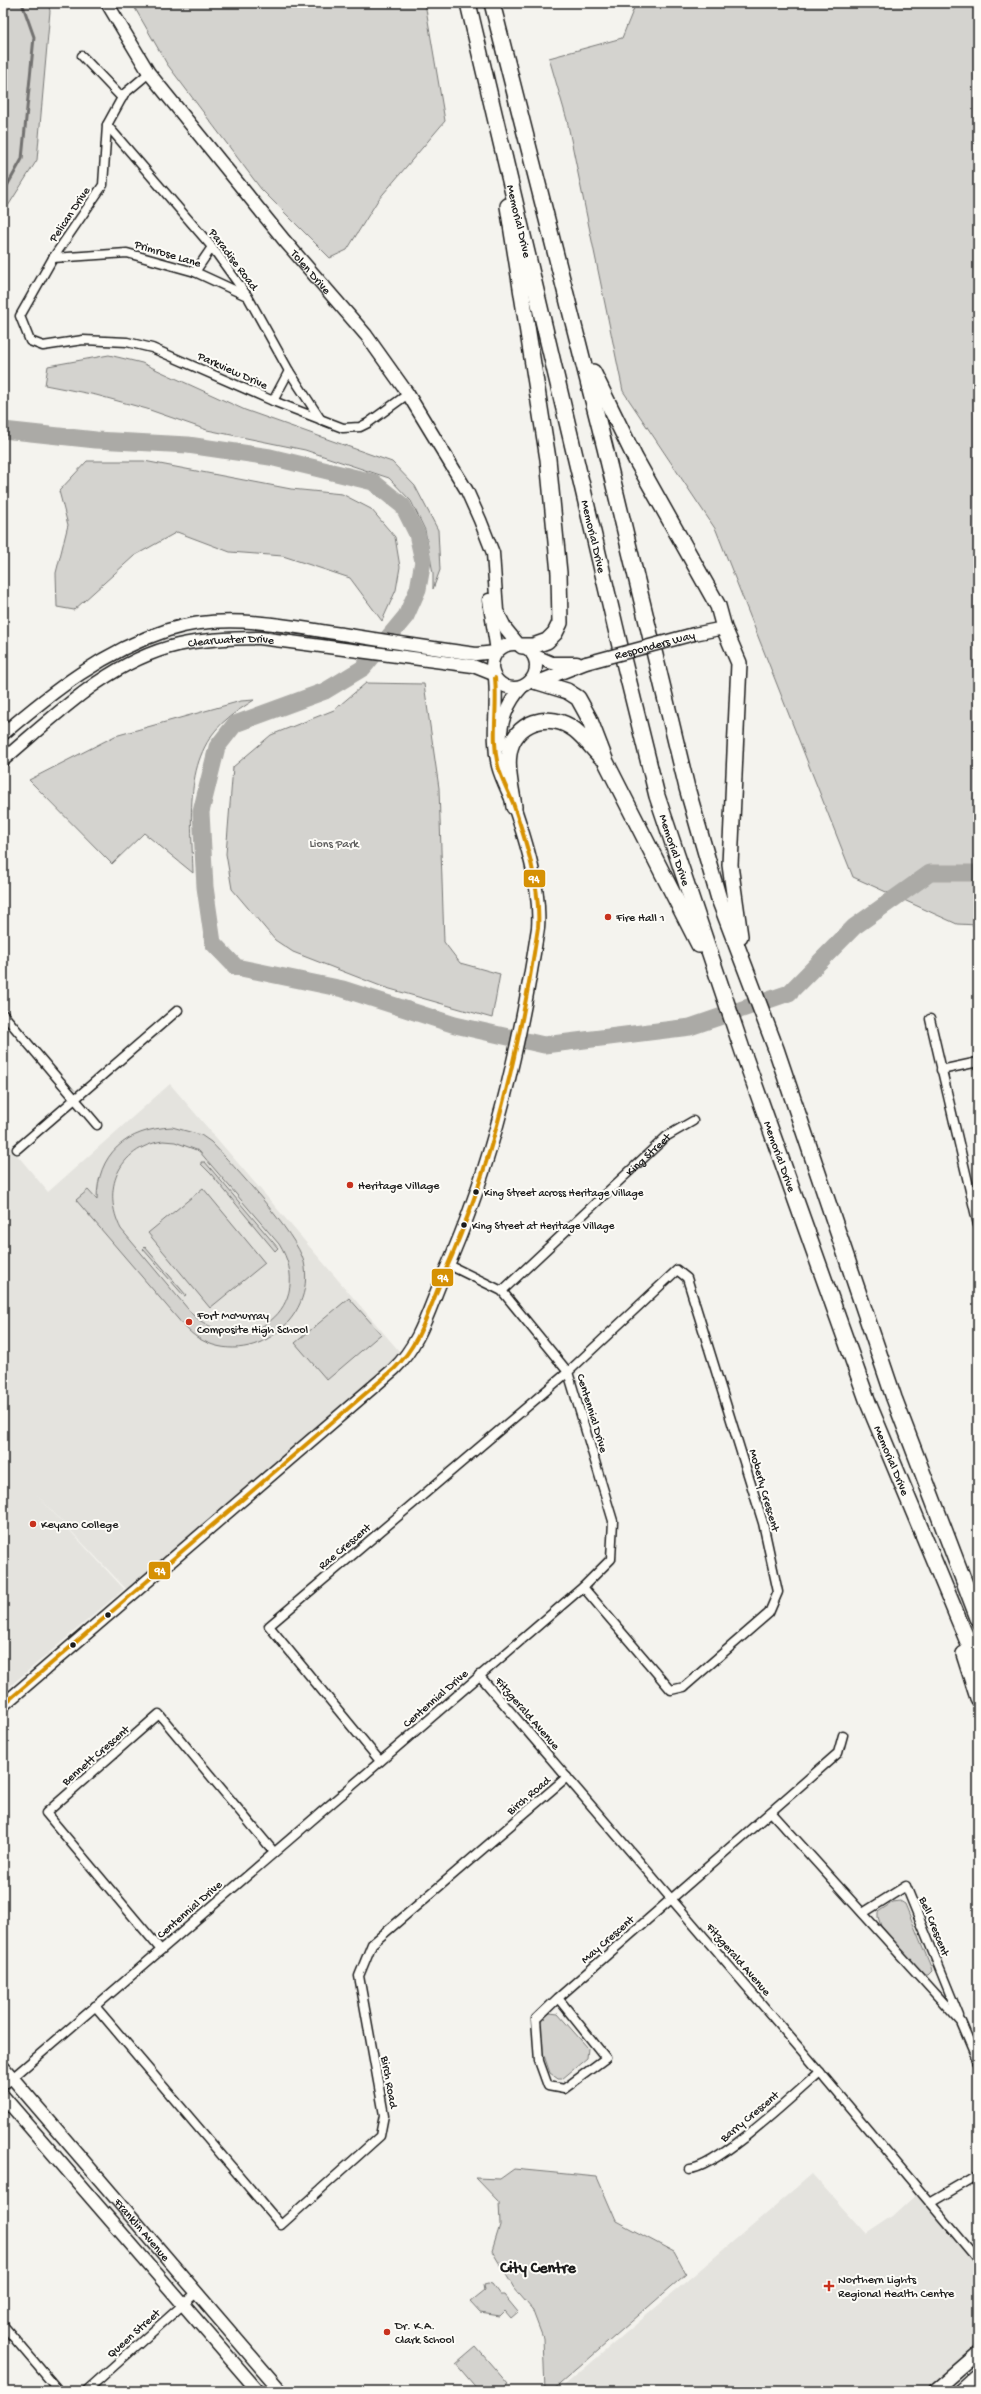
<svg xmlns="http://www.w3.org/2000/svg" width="981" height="2394" viewBox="0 0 981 2394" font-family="'Gochi Hand',sans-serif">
<rect width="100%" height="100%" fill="#f4f3ee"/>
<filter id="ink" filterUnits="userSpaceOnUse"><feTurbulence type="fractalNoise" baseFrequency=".025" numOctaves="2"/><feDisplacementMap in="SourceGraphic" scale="8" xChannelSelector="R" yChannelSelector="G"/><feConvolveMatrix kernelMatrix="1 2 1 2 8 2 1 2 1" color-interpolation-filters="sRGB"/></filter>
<g filter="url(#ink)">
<path fill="#e4e3de" d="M170,1084L405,1358L132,1595L35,1493L124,1589L3,1692V1138L48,1192Z
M812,2174L866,2234L893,2216L920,2191L978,2260V2353L934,2391H558Z"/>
<path fill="#d4d3cf" stroke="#787876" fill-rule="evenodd" d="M3,3H48L50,11L37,160L3,214Z
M132,3H425L445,121L378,200L347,250L330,258L261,189L167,64Z
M636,3H978V925L957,924L853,877L716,530L623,391L567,120L549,58L622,38Z
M109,355L142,363L245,410L392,462L415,486L438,530L440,570L433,589V573L425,530L411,501L389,478L305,450L207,430L147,409L96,395L45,385L48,366Z
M87,461H144L291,489L342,494L371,509L395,537L400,567L396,590L382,621L350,578L283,556L230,552L177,532L134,556L74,610L57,607L56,573L68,525L59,491Z
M366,683L424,684L439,788L444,942L460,963L500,974L492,1018L383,987L293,952L275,940L232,889L226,854L233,767L271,735L334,710Z
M254,700C245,706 235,712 227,719C182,756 192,822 193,873L144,833L112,864L29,780L115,736L241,701Z
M172,1127L201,1135L211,1142C233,1165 297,1234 304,1262C317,1320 250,1370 198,1338C193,1335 188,1330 184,1326L76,1200L88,1190L97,1200C97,1154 126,1129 172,1127ZM163,1141L175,1142L199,1151L279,1244C318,1305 248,1362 193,1315L121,1229C101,1190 118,1148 163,1141Z
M201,1162H205L278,1248L275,1251L211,1174L201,1164Z
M203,1188L265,1263L210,1308L148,1233Z
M145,1247L186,1295L184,1296L143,1249Z
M349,1298L381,1334L327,1380L295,1343Z
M900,1901L905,1904L931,1967L932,1971L928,1975H924L881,1926L878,1917V1912L893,1902Z
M550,2013L558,2014L588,2048L587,2058L562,2079H558L550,2073L541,2047L540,2024L542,2018Z
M514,2169L597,2177L616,2221L674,2252L686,2274L552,2391H545L543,2338L532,2309L514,2288L492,2251L500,2225L499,2202L476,2178L500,2179Z
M488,2283L492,2284L500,2295H504L518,2312L511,2318L505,2311L500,2316L480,2313L470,2302L485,2290L484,2284Z
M476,2347L508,2384L499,2391H479L456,2364Z"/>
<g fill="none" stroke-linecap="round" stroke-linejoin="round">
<path stroke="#72716f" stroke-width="3" d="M3,193L22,159L34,37L22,3"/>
<path stroke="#abaaa6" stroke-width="17" d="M3,430L96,440L188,445L270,457L373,482L403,506L417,534L423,561L418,589L406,616L363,668L325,691L235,724L217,747L201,812L205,887L213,943L236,967L343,989L455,1025L544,1045L690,1027L789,993L854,927L930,873H978"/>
<defs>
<g id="street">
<path d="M82,56L122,98"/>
<path d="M149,73L124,94L107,125L103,185L53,258L20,316L30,341L43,346L83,340L127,342L152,348L273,401L343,428L360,427L368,423L408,394"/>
<path d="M107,125L212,247L248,297L289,371L321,420"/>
<path d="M53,258L127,253L195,272L247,296"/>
<path d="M195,272L212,247"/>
<path d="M273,401L289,371"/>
<path d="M3,1014L97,1125"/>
<path d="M930,1019L978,1225"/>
<path d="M941,1070L978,1062"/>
<path d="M17,1149L178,1010"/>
<path id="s1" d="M502,1291L667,1136L693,1121"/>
<path d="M479,1675L820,2072L978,2260"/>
<path d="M380,1761L269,1626L568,1372L677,1270L687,1278L763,1523L778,1592L769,1613L684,1687L671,1690L583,1587"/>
<path d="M771,1812L961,2022L978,2062"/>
<path d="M863,1913L906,1886L959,2016"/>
<path d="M161,1950L46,1813L159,1714L274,1852"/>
<path d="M558,1998L606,2058L564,2089L548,2086L539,2061L536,2019L558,1998L838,1753L843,1735"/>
<path d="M95,2006L281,2225L380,2136L384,2115L359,1976L372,1944L567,1777"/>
<path d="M3,2086L583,1587L611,1559L613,1521L568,1372L502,1291L449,1265"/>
<path d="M689,2169C717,2168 795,2094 820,2072"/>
<path d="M930,2203L978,2175"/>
<path d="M3,2325L59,2391"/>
<path d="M86,2391L196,2293"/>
</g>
<g id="secondary">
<path id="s2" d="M107,3L149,73L284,240L366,335L408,394L467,491L480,520L493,553L497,611L506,629L519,645"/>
<path d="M489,600L497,651"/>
<path d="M694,634L724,628"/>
<circle cx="514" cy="666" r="22"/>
<path d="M533,655L552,663H577"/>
<path d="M535,683L586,663"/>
<path d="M3,734C53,691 104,651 168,630C224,612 286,626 342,634C386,641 431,648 476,654L496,652"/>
<path d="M501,744C499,723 508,702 522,687"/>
<path id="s3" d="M3,760C55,716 109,661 178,645C205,639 233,638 260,638L473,666L493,674"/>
<path d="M3,1705L394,1369C421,1343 429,1308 444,1274C493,1165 520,1046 538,928C541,888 526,841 513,803C508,791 501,778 498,766C491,736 498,708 495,678"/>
<path id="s4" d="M3,2067L281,2391"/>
<path d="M3,2096L258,2391"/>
<path d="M934,2391L978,2353"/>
<path d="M959,2391L978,2374"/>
</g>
<g id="highway">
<path id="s5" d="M468,3L619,642L657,796L743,1052L869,1405L978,1666"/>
<path d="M492,3L605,448L687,788L719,899L776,1049L894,1398L978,1618"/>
<path d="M508,206L548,459L559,573L560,623L555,633L547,641L533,646H522"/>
<path d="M593,372L635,458L718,606L724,628L739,663L730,865L740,936"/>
<path d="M538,682L567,691L578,698L589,718L606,762L699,945"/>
<path d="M514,807C512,790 506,771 509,754C513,722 550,710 575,730C584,737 592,748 601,757"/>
<path d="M964,1654L978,1698"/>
</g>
</defs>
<use href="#street" stroke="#1c1c1c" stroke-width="11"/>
<use href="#secondary" stroke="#1c1c1c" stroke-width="15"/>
<use href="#highway" stroke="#1c1c1c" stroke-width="18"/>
<use href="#street" stroke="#fdfcf7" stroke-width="8"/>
<use href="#secondary" stroke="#fdfcf7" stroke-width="12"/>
<use href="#highway" stroke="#fdfcf7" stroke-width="15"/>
<defs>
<g id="secondary-bridge">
<path id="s6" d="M586,663L694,634"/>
</g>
</defs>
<use href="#secondary-bridge" stroke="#1c1c1c" stroke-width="15" stroke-linecap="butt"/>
<use href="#secondary-bridge" stroke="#fdfcf7" stroke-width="12"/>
<defs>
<path id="bus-1" d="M3,1705L394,1369C421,1343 429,1308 444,1274C493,1165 520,1046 538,928C541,888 526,841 513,803C508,791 501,778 498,766C491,736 498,708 495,678"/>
</defs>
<use href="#bus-1" stroke="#fdfcf7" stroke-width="7"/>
<use href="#bus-1" stroke="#d69104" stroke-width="4"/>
</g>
</g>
<g fill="#c8321e" stroke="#fdfcf7" stroke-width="1.5">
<circle cx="608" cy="917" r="4"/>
<circle cx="350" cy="1185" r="4"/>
<circle cx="189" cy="1322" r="4"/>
<circle cx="33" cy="1524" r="4"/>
<path d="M827 2280h4v4h4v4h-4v4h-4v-4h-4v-4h4z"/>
<circle cx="387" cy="2332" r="4"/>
</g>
<g fill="#1c1c1c" stroke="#fdfcf7" stroke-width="1.5">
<circle cx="476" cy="1192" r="3.5"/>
<circle cx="464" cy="1225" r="3.5"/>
<circle cx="108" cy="1615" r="3.5"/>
<circle cx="73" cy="1645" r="3.5"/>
</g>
<g text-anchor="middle" stroke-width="4" stroke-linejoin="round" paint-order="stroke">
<g font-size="11" fill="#1c1c1c" stroke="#fdfcf7" text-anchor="start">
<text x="484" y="1196">King Street across Heritage Village</text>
<text x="472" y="1229">King Street at Heritage Village</text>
</g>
<g font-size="12" fill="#1c1c1c" stroke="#fdfcf7">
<text transform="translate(69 214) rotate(-56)" y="4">Pelican Drive</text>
<text dy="4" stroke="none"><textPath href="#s5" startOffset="224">Memorial Drive</textPath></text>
<text transform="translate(168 253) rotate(17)" y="4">Primrose Lane</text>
<text transform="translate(234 259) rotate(53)" y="4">Paradise Road</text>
<text dy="4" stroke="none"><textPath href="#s2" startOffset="338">Tolen Drive</textPath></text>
<text transform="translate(233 370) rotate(24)" y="4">Parkview Drive</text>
<text dy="4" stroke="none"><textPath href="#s5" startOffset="548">Memorial Drive</textPath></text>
<text dy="4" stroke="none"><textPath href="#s3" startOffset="265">Clearwater Drive</textPath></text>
<text dy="4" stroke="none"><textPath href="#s6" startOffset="71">Responders Way</textPath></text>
<text dy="4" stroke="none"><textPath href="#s5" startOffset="872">Memorial Drive</textPath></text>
<text dy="4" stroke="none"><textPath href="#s1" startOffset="200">King Street</textPath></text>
<text dy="4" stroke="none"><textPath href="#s5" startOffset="1196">Memorial Drive</textPath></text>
<text transform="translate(593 1413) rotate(73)" y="4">Centennial Drive</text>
<text dy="4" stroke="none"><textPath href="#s5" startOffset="1520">Memorial Drive</textPath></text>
<text transform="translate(765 1490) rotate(74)" y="4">Moberly Crescent</text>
<text transform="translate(344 1546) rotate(-40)" y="4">Rae Crescent</text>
<text transform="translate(435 1698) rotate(-41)" y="4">Centennial Drive</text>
<text transform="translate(528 1713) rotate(49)" y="4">Fitzgerald Avenue</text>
<text transform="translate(95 1755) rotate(-41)" y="4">Bennett Crescent</text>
<text transform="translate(528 1795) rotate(-40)" y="4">Birch Road</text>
<text transform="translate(189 1909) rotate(-41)" y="4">Centennial Drive</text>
<text transform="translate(935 1926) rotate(68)" y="4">Bell Crescent</text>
<text transform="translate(607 1939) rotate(-41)" y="4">May Crescent</text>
<text transform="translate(739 1959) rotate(49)" y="4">Fitzgerald Avenue</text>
<text transform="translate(390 2082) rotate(80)" y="4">Birch Road</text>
<text transform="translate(749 2116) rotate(-40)" y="4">Barry Crescent</text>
<text dy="4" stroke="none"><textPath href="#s4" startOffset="214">Franklin Avenue</textPath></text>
<text transform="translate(133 2333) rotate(-42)" y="4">Queen Street</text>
</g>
<g font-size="12" fill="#5c5c5b" stroke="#fdfcf7">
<text x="334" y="847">Lions Park</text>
</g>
<g font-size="12" fill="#1c1c1c" stroke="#fdfcf7" text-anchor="start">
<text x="616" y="921">Fire Hall 1</text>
<text x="358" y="1189">Heritage Village</text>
<text x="197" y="1319">Fort McMurray<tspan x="197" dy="14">Composite High School</tspan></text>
<text x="41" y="1528">Keyano College</text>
<text x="838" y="2283">Northern Lights<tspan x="838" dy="14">Regional Health Centre</tspan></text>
<text x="395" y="2329">Dr. K.A.<tspan x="395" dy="14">Clark School</tspan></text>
</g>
<g font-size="16" font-weight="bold" fill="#1c1c1c" stroke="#fdfcf7">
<text x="538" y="2272">City Centre</text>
</g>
</g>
<g stroke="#fdfcf7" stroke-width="1.5">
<rect x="523" y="869" width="23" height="19" rx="4" fill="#d69104"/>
<rect x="431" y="1268" width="23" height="19" rx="4" fill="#d69104"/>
<rect x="148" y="1561" width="23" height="19" rx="4" fill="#d69104"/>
</g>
<g font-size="11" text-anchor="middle" font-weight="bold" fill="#fff">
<text x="534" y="882">94</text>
<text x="443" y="1281">94</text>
<text x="160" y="1574">94</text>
</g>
<rect width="981" height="2394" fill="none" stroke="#fdfcf7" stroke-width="16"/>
<rect x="8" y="8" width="965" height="2378" fill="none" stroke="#1c1c1c" stroke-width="1.5" filter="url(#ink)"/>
</svg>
